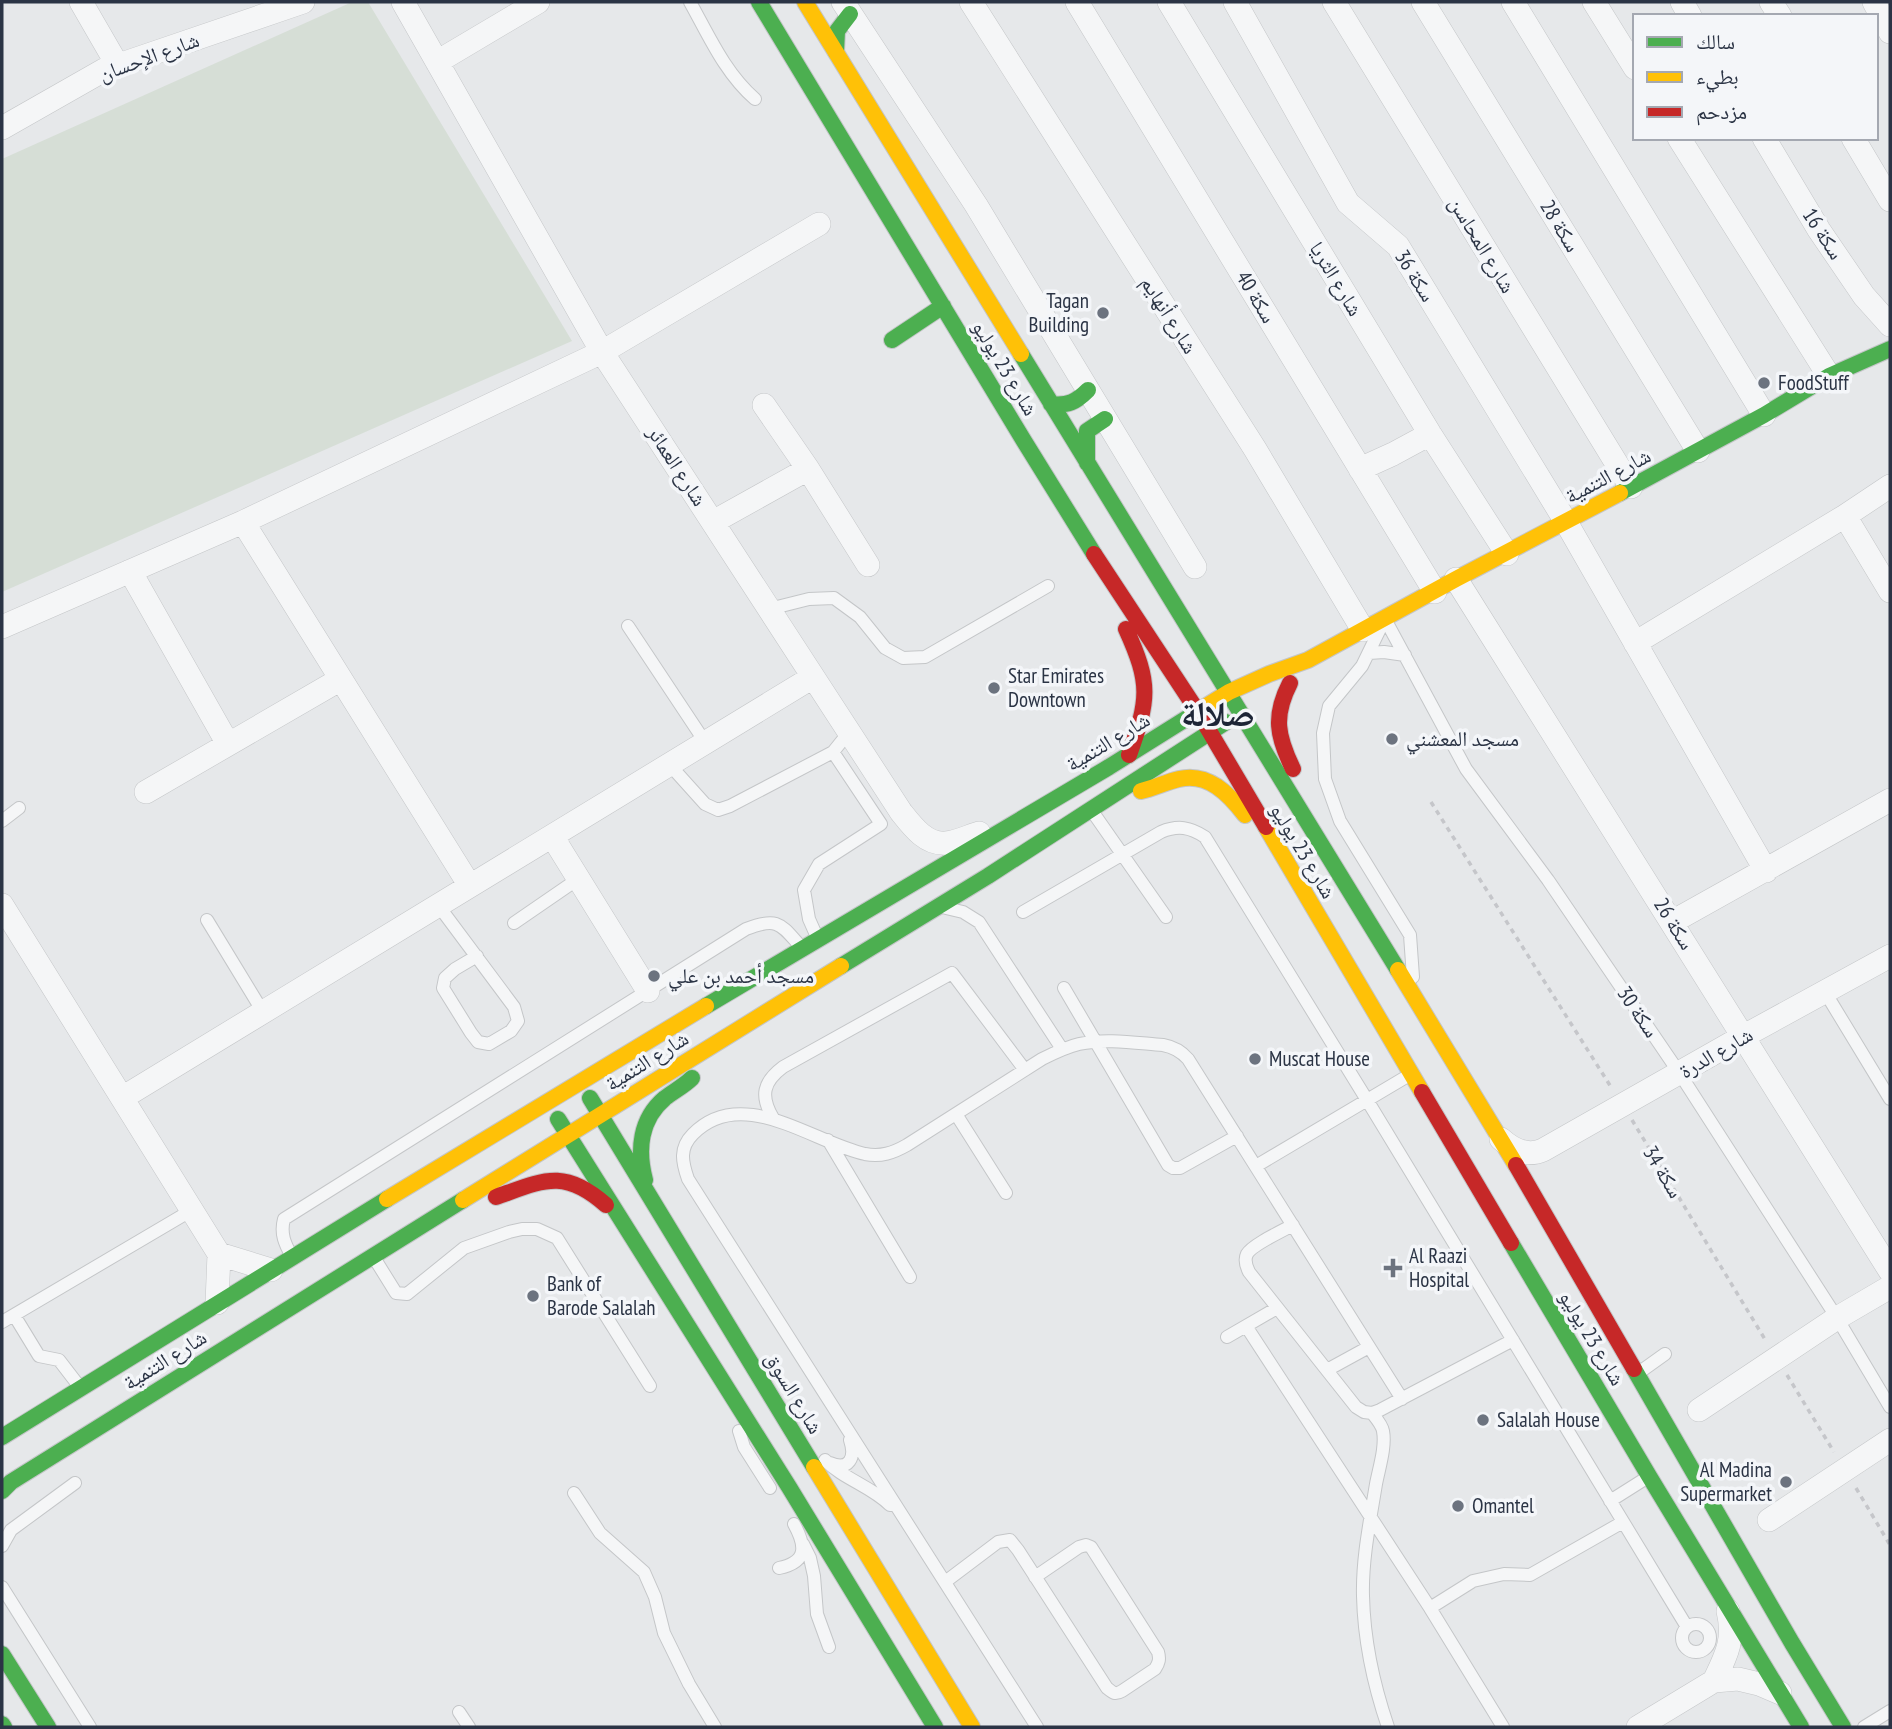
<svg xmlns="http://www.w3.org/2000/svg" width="1892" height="1729" viewBox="0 0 1892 1729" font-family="'PT Sans Narrow','Noto Naskh Arabic',sans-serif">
<rect width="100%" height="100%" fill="#e6e8ea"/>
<path fill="#d6ded6" d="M352,2H368L572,341L2,592V159Z"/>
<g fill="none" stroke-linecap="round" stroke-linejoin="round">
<defs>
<path id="lane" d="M690,2C709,36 725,73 755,99
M769,609L809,599L834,598L860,617L885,648L903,658L925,657L1048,586
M1385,619L1466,769L1548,880L1680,1074L1837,1318L1890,1407
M628,626L705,742
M1380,629L1362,666L1329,706L1323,733L1325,779L1340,821L1410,935L1413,977
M1369,653L1384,652L1405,655
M669,764L705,804L718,810L730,806L833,752
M1092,811L1166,917
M2,821L19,808
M438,905L514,1007L518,1021L511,1031L489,1044L478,1042L471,1033L443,988L445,978L455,969L477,956
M946,908L963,912L979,922L1062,1049
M1023,912L1161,832C1178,825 1190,827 1205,837L1367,1100L1687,1627
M207,920L263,1012
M514,923L578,879
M817,937L809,919L804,890L819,864L881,824L833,752L849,732
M1064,988L1168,1165L1173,1168H1180L1237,1136
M1825,992L1890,1099
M956,1114L1006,1193
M773,1118C760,1096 763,1082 783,1067L952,973L1025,1070
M828,1140L910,1277
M1256,1166L1411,1074
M1293,1225C1282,1231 1252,1245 1247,1254C1244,1260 1246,1266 1249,1272L1356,1407L1364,1412L1372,1413L1380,1410L1513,1340
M373,1256L396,1293L407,1294L464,1248L509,1232L522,1229H537L557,1238L650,1386
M292,1257C285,1244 280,1234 284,1219L746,929C779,916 781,925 802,948
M14,1315L39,1356L59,1360L79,1386
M2,1322L192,1210
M1246,1326L1430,1608L1503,1727
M1227,1337L1277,1308
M1327,1370L1369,1347
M1637,1374L1665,1354
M1372,1413C1376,1418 1382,1425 1383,1431C1386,1447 1379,1468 1376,1484C1370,1521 1362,1559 1363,1596C1364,1640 1374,1686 1388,1727
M739,1431L744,1447L770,1488
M825,1460C843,1479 871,1486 890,1505
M830,1463C849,1471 856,1458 850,1440
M574,1493L600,1533L644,1572L655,1597L664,1633L689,1684L715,1727
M1610,1501L1648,1477
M803,1544L810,1558L814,1576L817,1614L829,1647
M2,1546L11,1530L75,1483
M779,1568C808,1562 806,1546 794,1524
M945,1582L998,1542L1010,1540L1018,1550L1107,1688C1113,1693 1115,1695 1122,1691L1155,1669C1159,1663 1160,1659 1158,1652L1091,1547L1086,1545L1079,1547L1035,1577
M2,1587L90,1727
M1430,1608L1473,1581L1504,1574L1530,1575L1623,1522
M1682 1638a14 14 0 1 1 28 0a14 14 0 1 1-28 0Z
M459,1712L469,1727
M1037,1727L688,1179C682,1162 679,1148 693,1134C742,1084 814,1143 865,1154C881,1157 893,1153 907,1145L1042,1059C1054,1053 1066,1047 1079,1044C1106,1038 1136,1043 1163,1045C1174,1047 1181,1051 1188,1059L1402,1399
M1864,1727L1890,1711"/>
<path id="street" d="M81,2L118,66
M403,2L602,352L901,812C912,826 926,845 946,843C957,842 969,836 979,833
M843,2L976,205L1195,567
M971,2L1255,449L1363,630
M1077,2L1435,592
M1169,2L1430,434L1507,554
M1235,2L1348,203L1398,246L1566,522L1766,871
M1334,2L1631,487
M1423,2L1698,451
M1513,2L1764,415
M1594,2L1635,68
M1682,2L1690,16
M1771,2L1780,16
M1874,2L1890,32
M437,62L538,2
M2,128L104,70L303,2
M1679,138L1829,376
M1764,138L1819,230L1864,296L1890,325
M1853,138L1890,200
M764,405L808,469L868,565
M1360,469L1393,454L1430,434
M1845,516L1890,591
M243,522L470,886
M713,522L808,469
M130,571L228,744
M1456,579L1890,1271
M2,627L243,522L602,352L819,224
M1635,643L1845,516L1890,486
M146,792L341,679
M552,836L648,991
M2,905L219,1254L217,1303
M1672,922L1890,800
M122,1098L813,677
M1501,1139C1513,1150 1527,1157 1543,1150L1744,1036L1890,956
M219,1254L271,1270
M1699,1410L1837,1318L1890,1287
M1769,1520L1890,1440
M1714,1681C1726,1656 1735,1640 1728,1611
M1638,1727L1714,1681L1738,1679L1759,1684L1780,1693"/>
<path id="fast" d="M759,2L1024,441L1094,554
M836,52L837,31L850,14
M892,340L943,306
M1021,354L1398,970
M1051,404C1068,406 1076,402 1088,390
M1087,463V431L1105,419
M1620,493L1764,415L1829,376L1890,349
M841,966L988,876L1226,722
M706,1006L1109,767L1192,715
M590,1098L814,1467
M558,1119L789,1487L935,1727
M645,1180C637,1150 640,1119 665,1098C674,1091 684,1086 692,1078
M1511,1243L1649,1476L1801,1727
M1634,1369L1792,1643L1843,1727
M2,1437L387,1199
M2,1491L11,1482L463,1200
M2,1654L48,1727
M2,1724L4,1727"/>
<path id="slow" d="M805,2L1021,354
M1192,715L1229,692L1269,674L1308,660L1456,579L1620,493
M1141,791C1154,788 1166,782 1179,779C1208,772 1229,794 1245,815
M1266,827L1422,1092
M1398,970L1516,1165
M387,1199L706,1006
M463,1200L841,966
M814,1467L972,1727"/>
<path id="jam" d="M1094,554L1198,712L1266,827
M1126,629C1151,684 1149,699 1129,755
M1290,683C1273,716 1277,736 1293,769
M1422,1092L1511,1243
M1516,1165L1634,1369
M496,1197C544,1180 564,1168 606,1205"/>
</defs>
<use href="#lane" stroke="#c4c6c8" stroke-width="14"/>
<use href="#street" stroke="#c4c6c8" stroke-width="24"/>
<use href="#fast" stroke="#c4c6c8" stroke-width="18"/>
<use href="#slow" stroke="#c4c6c8" stroke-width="18"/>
<use href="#jam" stroke="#c4c6c8" stroke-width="18"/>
<path stroke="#c5c6ca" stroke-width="3.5" stroke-dasharray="5 5" stroke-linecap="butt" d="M1431,802L1611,1087
M1632,1120L1766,1341
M1787,1375L1834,1452
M1856,1488L1890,1545"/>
<use href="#lane" stroke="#f5f6f7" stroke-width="12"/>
<use href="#street" stroke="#f5f6f7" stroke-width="23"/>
<use href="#fast" stroke="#4caf50" stroke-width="16"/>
<use href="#slow" stroke="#ffc107" stroke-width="16"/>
<use href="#jam" stroke="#c62828" stroke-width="16"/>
</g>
<g fill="#6c737f" stroke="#f4f6f9" stroke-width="2.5">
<circle cx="1103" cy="313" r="7"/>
<circle cx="1764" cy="383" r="7"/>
<circle cx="994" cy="688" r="7"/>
<circle cx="1392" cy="739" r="7"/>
<circle cx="654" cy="976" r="7"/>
<circle cx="1255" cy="1059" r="7"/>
<path d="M1389.5 1257.5h7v7h7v7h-7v7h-7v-7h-7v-7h7z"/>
<circle cx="533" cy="1296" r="7"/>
<circle cx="1483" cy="1420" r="7"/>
<circle cx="1786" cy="1482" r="7"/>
<circle cx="1458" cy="1506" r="7"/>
</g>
<g text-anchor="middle" stroke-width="7" stroke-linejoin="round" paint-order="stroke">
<g font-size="21" fill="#2b3445" stroke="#f4f6f9">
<text transform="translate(149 57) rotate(-20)" y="7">شارع الإحسان</text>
<text transform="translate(1560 226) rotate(59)" y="7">سكة 28</text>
<text transform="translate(1823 234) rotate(57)" y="7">سكة 16</text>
<text transform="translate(1482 245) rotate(59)" y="7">شارع المحاسن</text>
<text transform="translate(1415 276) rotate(58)" y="7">سكة 36</text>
<text transform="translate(1336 279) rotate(59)" y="7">شارع الثريا</text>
<text transform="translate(1256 297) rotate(59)" y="7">سكة 40</text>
<text transform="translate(1169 315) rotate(58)" y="7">شارع أنهايم</text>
<text transform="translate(1005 368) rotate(59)" y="7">شارع 23 يوليو</text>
<text transform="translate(677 466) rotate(57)" y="7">شارع العمائر</text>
<text transform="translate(1608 476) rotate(-28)" y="7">شارع التنمية</text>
<text transform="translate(1108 742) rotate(-31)" y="7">شارع التنمية</text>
<text transform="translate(1303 851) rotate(59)" y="7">شارع 23 يوليو</text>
<text transform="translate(1674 924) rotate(58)" y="7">سكة 26</text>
<text transform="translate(1638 1012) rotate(56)" y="7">سكة 30</text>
<text transform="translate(1716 1053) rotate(-30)" y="7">شارع الدرة</text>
<text transform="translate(647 1061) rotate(-32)" y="7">شارع التنمية</text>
<text transform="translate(1663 1172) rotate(59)" y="7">سكة 34</text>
<text transform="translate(1592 1338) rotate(59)" y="7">شارع 23 يوليو</text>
<text transform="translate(165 1360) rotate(-32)" y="7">شارع التنمية</text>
<text transform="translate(794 1393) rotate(59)" y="7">شارع السوق</text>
</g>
<g font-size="21" fill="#2b3445" stroke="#f4f6f9" text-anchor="start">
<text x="1089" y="308" text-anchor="end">Tagan<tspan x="1089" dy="24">Building</tspan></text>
<text x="1778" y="390">FoodStuff</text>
<text x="1008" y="683">Star Emirates<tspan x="1008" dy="24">Downtown</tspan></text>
<text x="1406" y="746">مسجد المعشني</text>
<text x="668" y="983">مسجد أحمد بن علي</text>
<text x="1269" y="1066">Muscat House</text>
<text x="1409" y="1263">Al Raazi<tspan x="1409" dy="24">Hospital</tspan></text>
<text x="547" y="1291">Bank of<tspan x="547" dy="24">Barode Salalah</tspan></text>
<text x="1497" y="1427">Salalah House</text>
<text x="1772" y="1477" text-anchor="end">Al Madina<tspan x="1772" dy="24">Supermarket</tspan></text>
<text x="1472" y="1513">Omantel</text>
</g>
<g font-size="35" font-weight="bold" fill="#1d2536" stroke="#f4f6f9">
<text x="1218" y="726">صلالة</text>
</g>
</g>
<rect width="1892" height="1729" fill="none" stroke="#2b3445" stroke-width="7"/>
<rect x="1633" y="14" width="245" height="126" fill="#f4f6f9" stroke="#a4a8b1" stroke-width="2"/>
<rect x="1647" y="37" width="35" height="10" fill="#4caf50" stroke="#a4a8b1" stroke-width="2"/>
<text x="1696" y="49" font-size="21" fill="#2b3445">سالك</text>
<rect x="1647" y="72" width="35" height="10" fill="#ffc107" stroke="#a4a8b1" stroke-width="2"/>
<text x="1696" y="84" font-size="21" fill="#2b3445">بطيء</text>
<rect x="1647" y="107" width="35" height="10" fill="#c62828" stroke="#a4a8b1" stroke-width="2"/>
<text x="1696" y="119" font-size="21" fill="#2b3445">مزدحم</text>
</svg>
